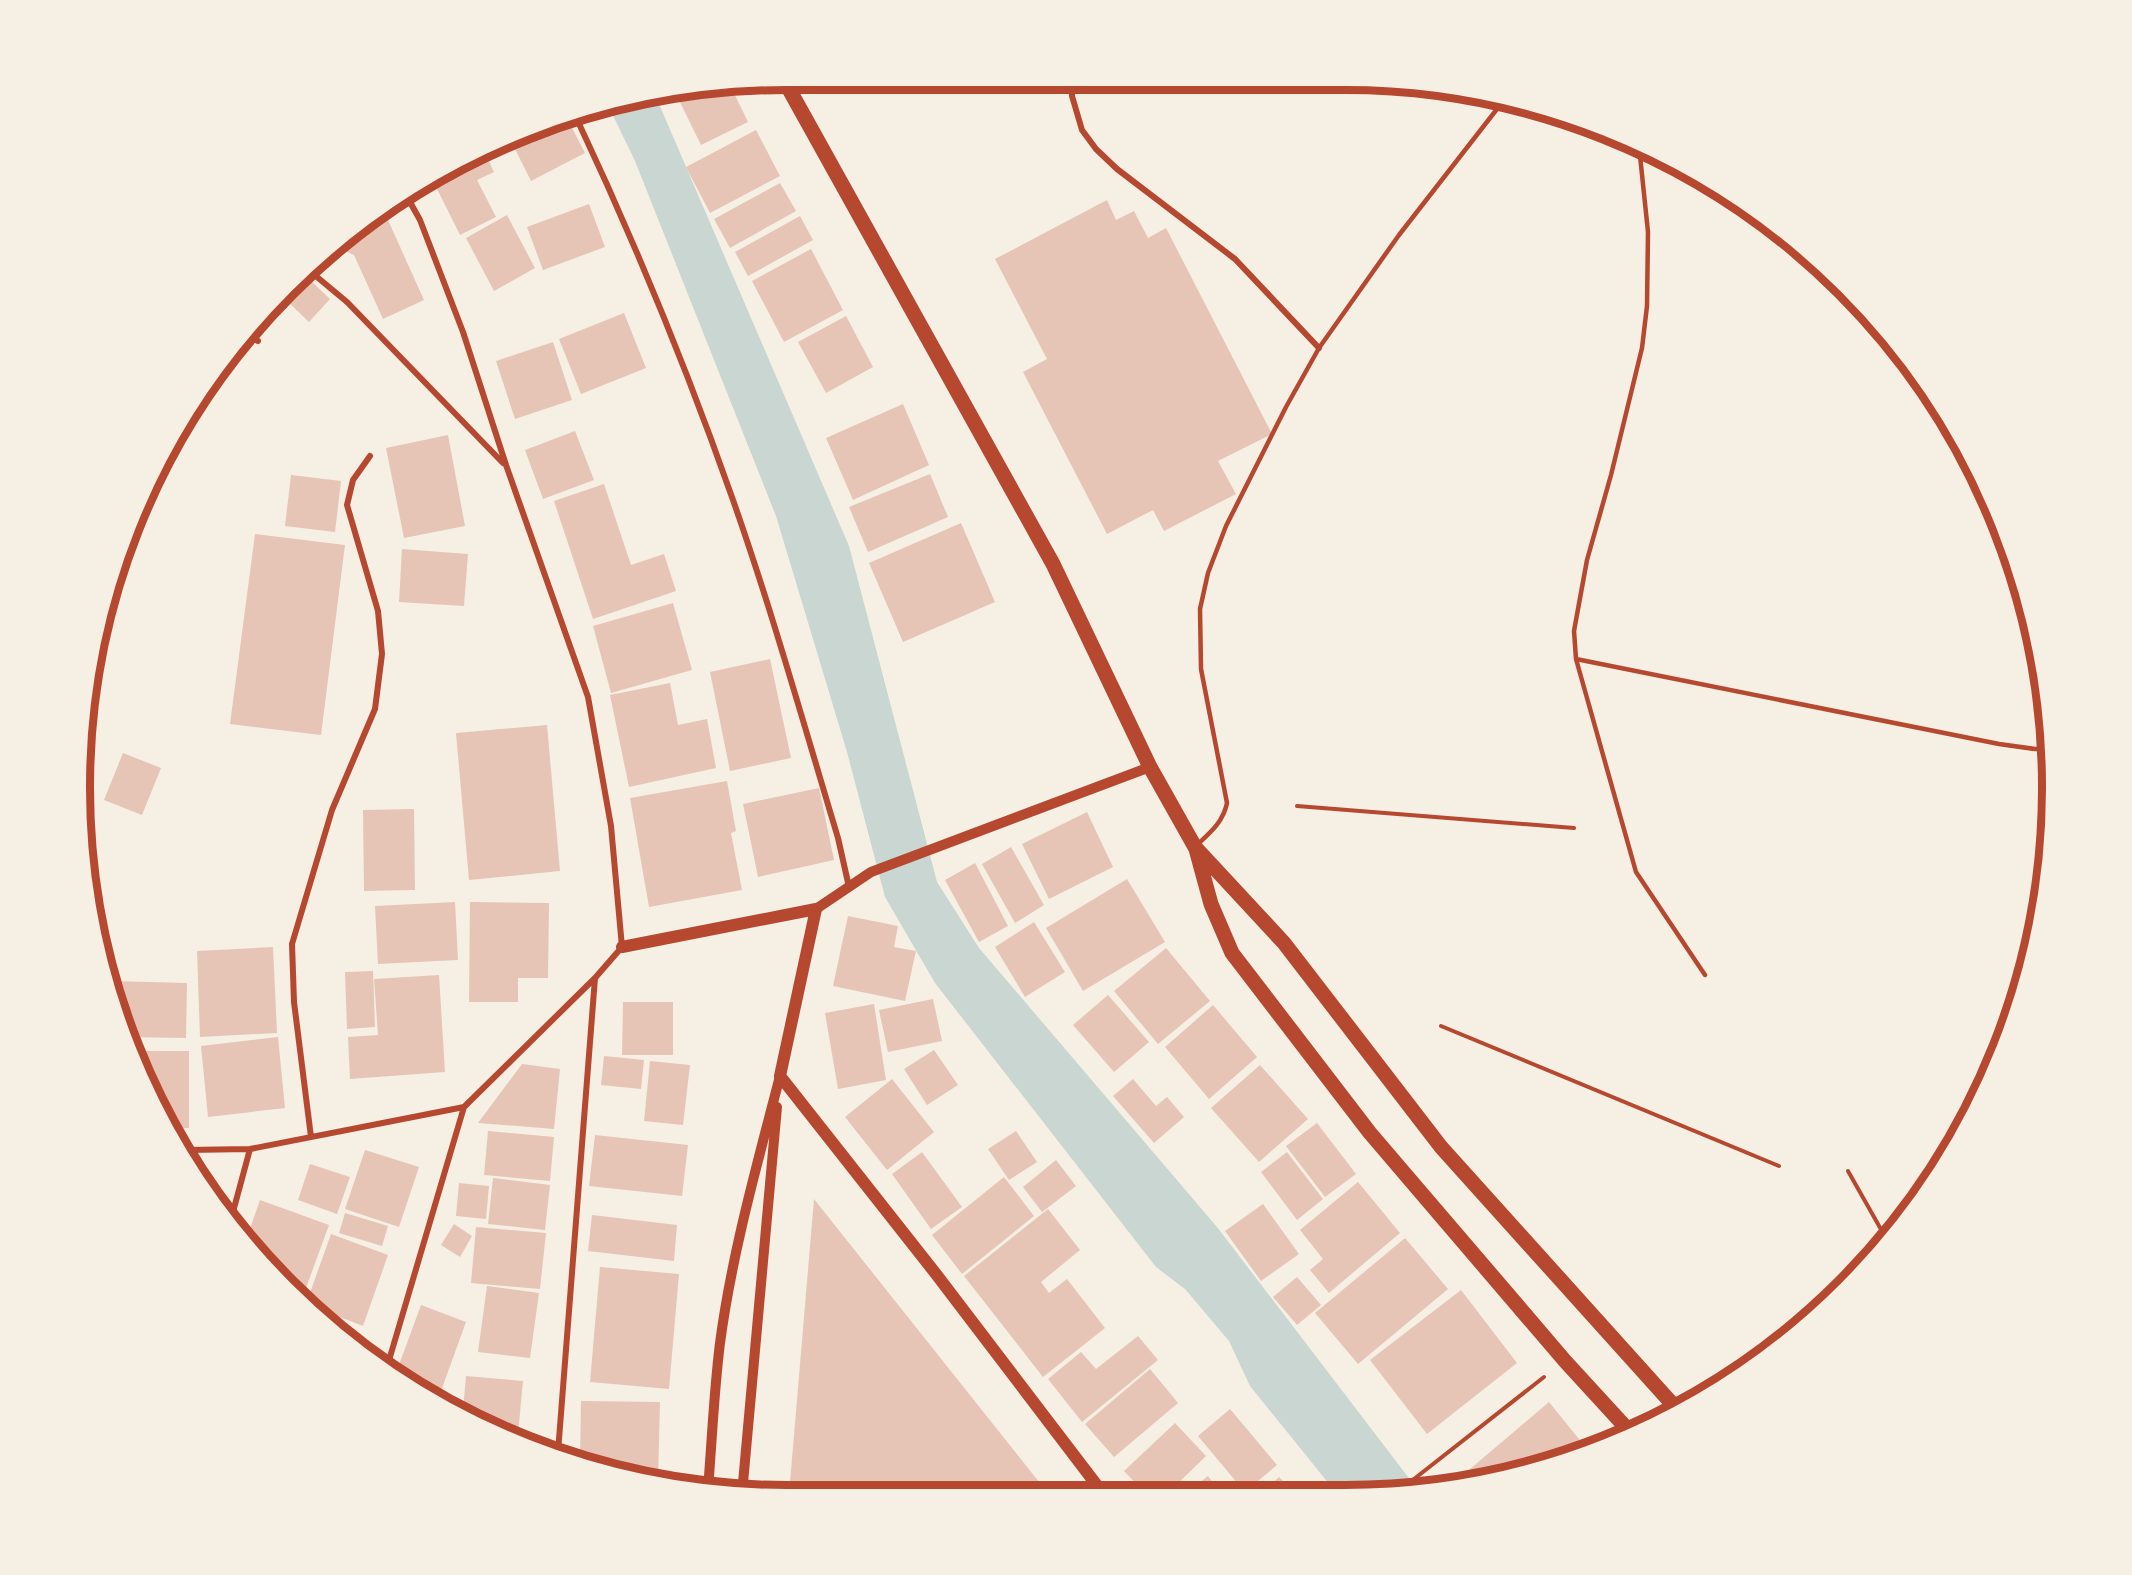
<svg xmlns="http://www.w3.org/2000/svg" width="2132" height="1575" viewBox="0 0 2132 1575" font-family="'Libre Baskerville',serif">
<rect width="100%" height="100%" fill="#f6efe4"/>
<path fill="#c9d6d2" d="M656,97L849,546L937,882L979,948L1217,1227L1418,1490H1334L1250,1386L1229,1341L1185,1289L1156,1267L935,983L885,897L847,752L776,516L635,161L607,103Z"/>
<path fill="#e6c5b7" d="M1244,80H1285L1247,91Z
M731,87L748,122L701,145L676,94Z
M567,118L585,153L531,181L510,139Z
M756,130L780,176L710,213L686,167Z
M483,149L494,172L477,180L496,217L460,235L431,177Z
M780,183L796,211L730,248L714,219Z
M1107,200L1116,220L1134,211L1148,238L1166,228L1272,434L1218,461L1236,494L1164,531L1153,510L1107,534L1023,372L1047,359L995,259Z
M589,204L605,247L543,270L527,227Z
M383,209L424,300L383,319L354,255L338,248Z
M507,215L535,268L494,291L466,238Z
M800,216L813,240L748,276L735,252Z
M811,249L843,310L784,342L752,281Z
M306,276L330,299L309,322L283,297Z
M624,313L646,368L581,394L559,339Z
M846,316L873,367L826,393L798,342Z
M553,342L572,400L515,419L496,361Z
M903,404L929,465L853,500L826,438Z
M575,431L594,480L543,499L525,450Z
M448,435L465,526L404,538L386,448Z
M930,474L948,517L868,552L849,507Z
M291,475L341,481L335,532L285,526Z
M604,484L631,565L664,554L676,591L593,619L554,501Z
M961,523L995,602L903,642L869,563Z
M255,534L345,545L321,735L230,724Z
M402,549L468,554L464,606L399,602Z
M673,603L692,670L611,693L593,626Z
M770,659L791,758L730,771L710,672Z
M670,683L678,725L707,719L716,768L629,787L610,695Z
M547,725L560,871L469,880L456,733Z
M123,753L161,768L142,815L104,800Z
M727,781L736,831L731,833L742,890L649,907L630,798Z
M819,788L834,860L758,877L743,804Z
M414,809L415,890L364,891L363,810Z
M1087,812L1113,867L1049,899L1022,844Z
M1011,847L1044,905L1015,923L982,864Z
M975,863L1008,926L979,942L945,880Z
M1127,879L1165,942L1083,991L1046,928Z
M455,902L458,960L378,964L375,906Z
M470,902L549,903L548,978H518V1002H469Z
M848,916L898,926L894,947L916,951L905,1001L833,986Z
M1034,922L1065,972L1025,997L995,947Z
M273,947L277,1033L200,1037L197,951Z
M1166,948L1210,1001L1158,1044L1114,991Z
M373,971L375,1027L347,1029L345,972Z
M439,975L445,1072L350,1079L348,1037L378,1035L374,979Z
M113,981L187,983L186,1038L128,1037Z
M1108,995L1149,1042L1114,1072L1073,1025Z
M933,999L942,1041L888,1052L879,1010Z
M623,1002H673V1055H622Z
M874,1004L886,1080L838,1089L825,1013Z
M1213,1005L1257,1057L1209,1099L1165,1047Z
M278,1037L285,1108L208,1117L201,1046Z
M934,1050L958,1085L927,1105L904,1069Z
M131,1051H189V1128H174L133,1058Z
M604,1056L644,1060L641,1089L601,1085Z
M650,1061L690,1065L683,1125L644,1121Z
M522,1064L560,1069L554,1129L478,1123Z
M1260,1065L1308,1119L1259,1162L1211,1108Z
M892,1079L934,1132L887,1170L845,1117Z
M1133,1079L1156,1106L1167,1097L1184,1117L1154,1143L1113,1096Z
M1317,1123L1356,1174L1325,1197L1286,1146Z
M488,1131L554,1137L550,1181L484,1175Z
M1016,1131L1037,1162L1009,1180L988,1149Z
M595,1135L688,1145L682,1196L589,1186Z
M365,1150L419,1167L399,1227L345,1209Z
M922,1152L962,1207L931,1229L892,1174Z
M1287,1152L1323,1199L1297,1220L1261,1172Z
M1056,1160L1076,1186L1042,1212L1023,1187Z
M310,1164L350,1177L337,1214L298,1200Z
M1004,1177L1034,1216L962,1274L932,1235Z
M493,1178L550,1185L545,1230L488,1224Z
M1358,1182L1400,1233L1329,1293L1310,1270L1323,1259L1300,1230Z
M459,1183L489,1186L486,1219L456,1216Z
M212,1194L223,1197L220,1208L214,1198Z
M814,1199L1047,1492L789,1494Z
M260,1200L329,1225L302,1299L246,1240Z
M1263,1204L1299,1254L1261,1281L1225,1231Z
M1048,1209L1080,1250L1041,1282L1049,1293L1067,1279L1105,1328L1043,1377L964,1276Z
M345,1213L388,1226L382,1246L339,1233Z
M592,1215L677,1225L674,1261L588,1251Z
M454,1224L472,1236L460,1257L441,1245Z
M476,1227L546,1233L540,1289L471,1283Z
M331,1234L388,1255L363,1326L306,1304Z
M1405,1238L1448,1289L1358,1364L1315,1313Z
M600,1267L679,1274L669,1389L590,1382Z
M1297,1277L1321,1305L1297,1325L1273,1297Z
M487,1286L539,1293L530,1358L478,1352Z
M1461,1290L1517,1363L1427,1434L1370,1360Z
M421,1305L466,1322L437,1402L396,1373Z
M1138,1336L1158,1360L1082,1422L1048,1379L1081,1352L1096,1369Z
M1150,1369L1178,1403L1114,1457L1085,1424Z
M466,1376L523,1381L518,1434L478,1419L479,1411L463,1410Z
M581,1401L660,1402L658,1480L604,1471L580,1461Z
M1549,1402L1587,1449L1450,1486Z
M1230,1409L1277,1465L1246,1491H1244L1198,1436Z
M1175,1423L1206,1456L1170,1491H1143L1124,1471Z
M1208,1476L1219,1491H1189Z
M1279,1477L1292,1490L1264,1491Z"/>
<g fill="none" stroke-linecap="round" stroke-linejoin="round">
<path stroke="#b5482f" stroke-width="4" d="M1297,806L1574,828
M1441,1026L1779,1166
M1848,1171L1887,1240
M1400,1490L1544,1377"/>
<path stroke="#b5482f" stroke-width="4.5" d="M1639,146L1648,232L1647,306L1642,348L1611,475L1587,560L1574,631L1576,659L1636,872L1705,975
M1576,659L1999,744L2035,749H2051
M1197,845C1211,832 1223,822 1227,803L1201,669L1200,609L1208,573L1226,526L1286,407L1319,348L1399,235L1504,100"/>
<path stroke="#b5482f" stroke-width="6" d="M1072,80V96L1082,130L1096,149L1117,169L1235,259L1319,348
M575,115C634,240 687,369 733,500C772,611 804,725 838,838L849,887
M311,272L347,302L503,463
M246,335L258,341
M311,1137L294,1002L292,944L332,810L375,709L382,654L378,611L347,505L353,480L370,456
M186,1150L250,1149L464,1107L595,978L622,947L611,826L588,697L506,465L463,332L420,220L405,193
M230,1223L250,1149
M387,1367L464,1107
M558,1452L595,978"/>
<path stroke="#b5482f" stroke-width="10" d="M816,909L871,872L1150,767
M708,1489C712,1440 714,1391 720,1343C732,1253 757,1165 780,1076
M742,1494L777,1107"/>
<path stroke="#b5482f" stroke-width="12" d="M622,947L816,909L780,1076L936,1274L1102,1492"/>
<path stroke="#b5482f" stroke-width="15" d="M784,80L1053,564L1150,767L1195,847L1284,943L1441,1147L1675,1407
M1196,849L1211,904L1232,953L1370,1133L1565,1361L1631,1433"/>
</g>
<path d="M0 0H2132V1575H0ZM787 90H1345A697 697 0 0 1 2042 787V788A697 697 0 0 1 1345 1485H787A697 697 0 0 1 90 788V787A697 697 0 0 1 787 90Z" fill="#f6efe4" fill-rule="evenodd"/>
<path fill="none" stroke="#b5482f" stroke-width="8" d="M787 90H1345A697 697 0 0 1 2042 787V788A697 697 0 0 1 1345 1485H787A697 697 0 0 1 90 788V787A697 697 0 0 1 787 90Z"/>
</svg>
